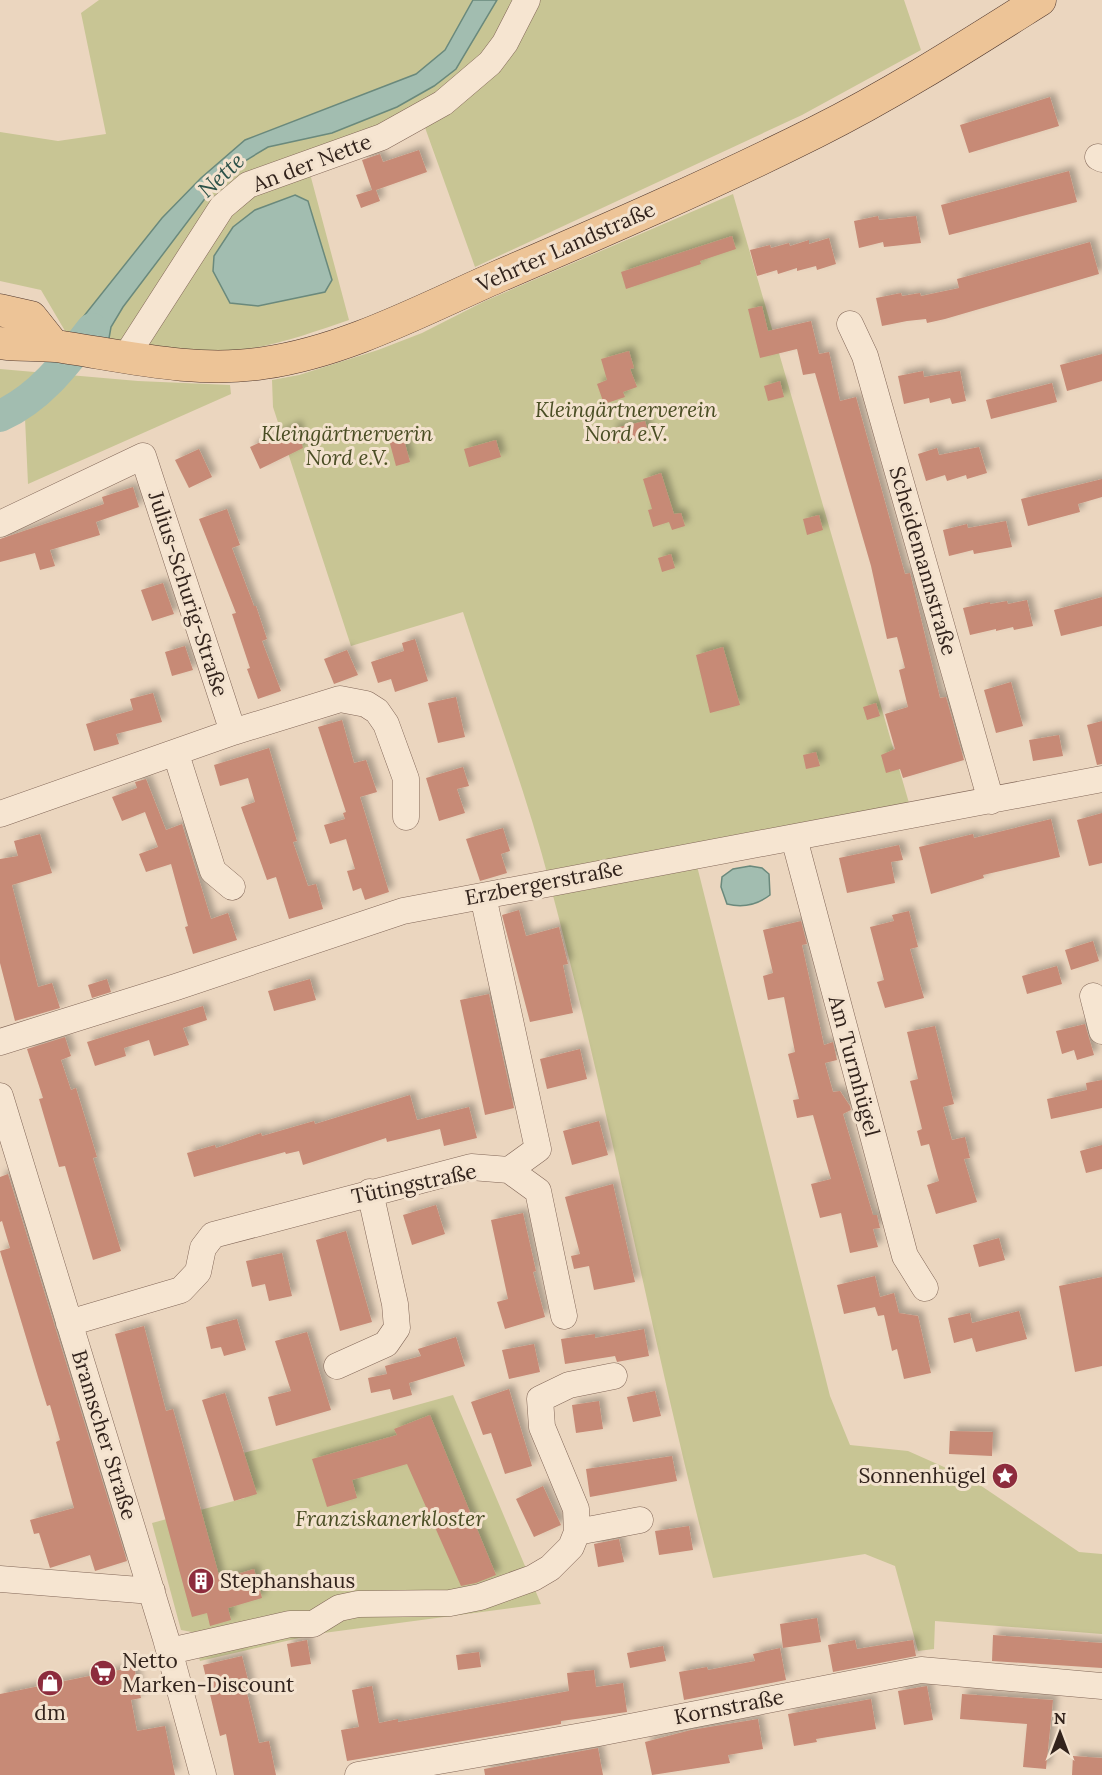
<svg xmlns="http://www.w3.org/2000/svg" width="1102" height="1775" viewBox="0 0 1102 1775" font-family="Lora,serif">
<defs>
<filter id="shadow"><feDropShadow dx="5" dy="-5" stdDeviation="3" flood-color="#0004"/></filter>
</defs>
<rect width="100%" height="100%" fill="#ebd6bf"/>
<path fill="#c8c594" d="M99,0H904L921,50L802,115L475,267L423,122L309,170L349,320C316,331 282,344 247,349C189,358 126,343 68,336L41,290L0,281V132L58,141L106,134L81,13Z
M733,194L909,803L696,862L830,1396L850,1445L908,1451L971,1479L1079,1552L1102,1554V1634L935,1621L934,1649L918,1651L895,1566L865,1554L713,1578C653,1348 611,1114 550,884C526,792 492,702 463,612L351,646L273,407L272,380L299,375L378,350L422,333L485,301Z
M0,369L138,381L230,385L231,394L28,484L25,418L0,430Z
M453,1395L541,1604L316,1634L200,1661L192,1632L181,1630L152,1523L245,1498L233,1456Z"/>
<path fill="#a2bdb0" stroke="#6a897c" stroke-width="1.5" d="M473,0H497L456,69L434,86L397,107L332,133L268,147L235,167L216,184L123,307L111,327L108,344L68,336L162,218L201,178L245,140L416,74L445,50Z
M295,195L308,201L332,280L325,292L258,306L230,303L213,271L214,256L233,227L255,210Z
M39,373L71,377L45,399L0,426V407L17,395Z
M750,866L762,868L769,874L770,895C757,905 743,908 727,904L721,887L722,877L733,869Z"/>
<g fill="none" stroke-linecap="round" stroke-linejoin="round">
<path stroke="#a2bdb0" stroke-width="32" d="M0,416C40,398 66,363 92,329"/>
</g>
<path fill="#c78a76" filter="url(#shadow)" d="M1050,97L1059,126L969,153L960,125Z
M419,150L427,172L376,190L380,201L361,208L356,195L372,190L362,160L380,154L383,162Z
M1069,171L1077,202L949,235L941,205Z
M878,216L879,220L916,216L921,243L884,247L883,242L859,248L854,221Z
M732,236L736,249L700,261L701,264L626,289L621,272Z
M829,238L836,264L817,270L816,266L797,271V268L778,274L777,270L757,276L750,250L770,245L771,248L789,243L790,246L809,240V244Z
M1090,242L1099,274L945,319L927,323L926,319L907,321L882,326L876,298L901,293L902,296L920,293L921,296L959,288L957,279Z
M762,306L768,331L811,321L819,354L829,352L840,401L856,397L905,574L910,573L940,698L946,697L964,760L903,778L900,769L886,773L881,755L895,749L885,714L908,707L899,670L905,668L897,637L887,639L871,566L815,373L803,375L797,349L760,358L748,309Z
M629,351L634,368L630,369L637,387L623,392L625,397L604,404L597,384L607,380L601,359Z
M1102,354V381L1067,391L1060,365Z
M923,371L924,377L960,371L966,401L952,404L950,398L930,403L929,398L904,404L898,376Z
M780,381L784,397L768,401L764,386Z
M1052,383L1057,402L991,419L986,400Z
M645,421L649,435L615,444L611,429Z
M297,425L303,448L260,469L250,447Z
M403,436L410,462L396,466L389,440Z
M496,440L501,457L469,467L464,449Z
M979,447L987,473L967,479L966,475L947,481L945,475L926,481L918,454L937,448L939,455Z
M199,449L212,477L189,488L175,460Z
M661,473L674,514L681,513L685,526L672,530L669,522L653,527L648,510L652,509L643,479Z
M1102,479V497L1078,504L1080,512L1028,526L1021,499Z
M133,487L139,507L96,522L100,535L50,550L55,566L40,570L35,553L0,562V539L104,504L102,497Z
M227,509L240,545L232,548L254,606H256L267,639L262,641L281,691L258,699L247,669L250,668L232,614L236,613L199,519Z
M819,515L823,530L807,535L803,519Z
M1006,521L1012,547L974,554L973,550L949,556L943,530L967,524L968,528Z
M671,554L675,568L662,572L658,558Z
M163,583L174,614L152,621L141,590Z
M1102,597V626L1061,636L1054,610Z
M1027,600L1033,626L1014,630L1013,627L996,631V629L970,635L963,608L990,602V604L1007,601L1008,604Z
M415,639L428,681L395,692L391,679L378,683L371,662L404,651L402,643Z
M185,646L193,670L172,676L165,652Z
M723,647L740,705L710,713L696,655Z
M347,650L358,675L334,684L324,659Z
M1011,682L1023,726L996,733L984,690Z
M153,693L162,722L116,734L119,744L94,751L86,724L133,710L130,699Z
M456,697L465,737L438,743L428,703Z
M876,703L880,716L867,720L863,707Z
M342,720L354,763L366,760L377,792L360,797L389,892L365,900L361,888L353,891L347,871L355,869L346,839L330,844L324,825L345,819L343,813L346,812L318,727Z
M1102,721V764L1097,765L1087,725Z
M1059,735L1063,756L1033,761L1029,740Z
M269,748L297,841L293,842L308,886L316,884L323,909L289,919L276,877L267,880L241,807L255,802L248,778L220,786L214,765Z
M816,752L820,766L806,769L803,755Z
M463,767L469,786L457,789L465,813L439,821L426,778Z
M146,779L166,830L182,824L211,919L228,913L237,940L193,954L185,927L188,926L171,864L146,872L139,854L158,847L145,812L122,821L112,797L137,788L135,782Z
M1102,813V863L1089,866L1077,820Z
M1051,819L1060,857L983,875L984,878L931,894L919,847L973,834L974,838Z
M503,828L510,851L501,854L507,873L480,881L466,839Z
M40,834L52,873L12,885L38,987L52,983L60,1008L15,1021L0,963V859L18,856L14,841Z
M899,845L903,860L891,862L895,883L847,893L839,858Z
M519,910L526,936L559,927L568,964L563,965L573,1013L530,1022L502,915Z
M909,911L918,947L910,949L924,998L885,1008L877,982L884,980L870,927L894,921L892,915Z
M801,921L807,944L802,945L824,1045L833,1042L837,1060L825,1063L833,1092L840,1091L850,1106L851,1110L843,1114L873,1215H877L880,1228L873,1229L878,1247L850,1253L841,1213L820,1218L811,1184L831,1179L813,1115L797,1118L793,1100L799,1099L788,1054L795,1052L784,997L768,1000L763,976L773,973L763,930Z
M1093,941L1099,961L1071,970L1065,950Z
M1057,966L1062,984L1027,994L1022,976Z
M107,979L111,992L92,998L88,985Z
M310,979L316,1000L274,1011L268,991Z
M489,994L514,1108L485,1115L460,1000Z
M203,1006L207,1020L183,1028L189,1045L154,1056L149,1040L124,1048L126,1056L95,1066L87,1042Z
M1085,1024L1094,1055L1077,1060L1074,1050L1062,1054L1056,1031Z
M935,1026L954,1104L943,1107L952,1140L965,1137L970,1158L964,1159L977,1202L936,1214L927,1185L939,1181L929,1144L921,1146L917,1131L922,1129L910,1081L918,1079L907,1032Z
M65,1037L71,1056L61,1060L71,1090L76,1088L97,1157L93,1158L121,1251L93,1260L65,1166L59,1167L39,1099L43,1098L27,1049Z
M580,1049L587,1079L547,1089L540,1059Z
M1102,1080V1108L1051,1119L1047,1099L1087,1090L1086,1083Z
M410,1095L417,1120L469,1107L477,1138L444,1146L440,1129L387,1142L386,1138L303,1165L299,1151L286,1154L285,1152L194,1177L187,1153L215,1145L216,1148L261,1133L262,1136L314,1121L315,1124Z
M599,1121L608,1155L572,1165L563,1131Z
M1102,1145V1169L1086,1173L1080,1151Z
M8,1174L127,1561L95,1571L90,1555L50,1568L39,1533L34,1534L30,1520L74,1508L56,1442L60,1440L50,1405L47,1406L38,1377L0,1251L10,1248L2,1221L0,1222V1177Z
M613,1184L635,1282L594,1290L589,1266L574,1269L571,1256L580,1254L565,1197Z
M436,1205L445,1234L412,1245L403,1215Z
M523,1213L536,1271L533,1272L545,1317L505,1329L497,1302L508,1299L491,1220Z
M346,1231L372,1322L340,1331L316,1240Z
M999,1238L1005,1260L979,1267L973,1245Z
M282,1253L292,1296L269,1301L265,1284L252,1287L246,1261Z
M875,1276L880,1297L894,1293L899,1313L918,1316L931,1373L904,1379L897,1349L892,1351L884,1315L878,1316L875,1307L844,1314L837,1285Z
M1102,1277V1366L1075,1372L1059,1286Z
M1019,1311L1027,1339L976,1352L972,1338L954,1343L948,1318L970,1313L972,1323Z
M237,1319L246,1350L224,1356L221,1347L211,1349L206,1327Z
M144,1326L166,1411L173,1409L220,1579L254,1569L262,1598L228,1608L231,1620L210,1626L207,1613L192,1617L115,1334Z
M644,1329L649,1356L617,1362L615,1356L565,1364L561,1339L595,1334V1338Z
M307,1332L331,1410L276,1426L268,1397L291,1391L275,1341Z
M456,1337L465,1366L409,1383L412,1395L393,1400L390,1389L371,1393L368,1378L387,1374L385,1366L421,1356L418,1349Z
M534,1344L540,1372L509,1379L502,1350Z
M509,1389L532,1466L505,1474L491,1433L483,1435L471,1402Z
M655,1391L661,1416L633,1422L627,1397Z
M225,1393L257,1494L234,1501L202,1400Z
M599,1401L603,1429L576,1433L572,1405Z
M430,1415L496,1575L476,1583L461,1586L407,1464L352,1480L357,1498L327,1507L312,1459L397,1435L394,1429Z
M950,1431L993,1432L992,1456L949,1454Z
M672,1456L677,1481L590,1497L586,1469Z
M543,1486L561,1525L534,1537L516,1499Z
M689,1526L693,1550L659,1555L655,1531Z
M619,1539L624,1562L598,1567L594,1544Z
M817,1618L821,1642L783,1648L780,1624Z
M993,1635L1102,1643V1668L992,1661Z
M307,1640L311,1664L291,1667L287,1644Z
M855,1640L857,1649L913,1640L916,1656L833,1672L828,1645Z
M663,1646L666,1661L630,1668L627,1653Z
M780,1648L786,1680L684,1700L679,1672L707,1667L708,1670L755,1661L753,1654Z
M479,1652L481,1667L458,1670L456,1655Z
M242,1656L250,1688L246,1689L259,1743L269,1741L276,1775H234L226,1734L220,1736L203,1665Z
M134,1667L141,1698L131,1700L137,1731L165,1726L175,1775H0V1694Z
M594,1670L596,1687L623,1683L627,1712L561,1721V1724L347,1761L341,1730L359,1727L352,1690L372,1686L379,1723L398,1719V1722L569,1691L567,1673Z
M927,1686L933,1720L904,1725L898,1691Z
M962,1694L1053,1700L1046,1769L1023,1767L1027,1724L960,1719Z
M871,1699L876,1729L816,1739L817,1742L794,1746L788,1714Z
M758,1719L763,1749L728,1755L730,1763L652,1775L645,1742L691,1730Z
M598,1748L603,1775H485L484,1769Z
M1073,1756L1102,1758V1775H1072Z"/>
<g fill="none" stroke-linecap="round" stroke-linejoin="round">
<defs>
<path id="minor" d="M1098,157L1102,159
M850,324L865,356L991,801
M128,359L130,350L222,207L248,185L382,137L443,103L490,63L505,43L527,0
M0,524L143,456L233,732
M176,754L213,871L232,887
M0,814L233,732L340,699L366,704L377,711L386,724L406,779V817
M794,838L905,1256L925,1288
M1093,996L1102,1031
M0,1042L176,987L403,911L1102,779
M0,1096L166,1639L203,1775
M509,1170L538,1191L564,1316
M69,1323L181,1290L198,1272L203,1248L213,1235L471,1167L509,1170L538,1149L483,896
M337,1366L386,1344L397,1328L395,1304L370,1192
M577,1532L640,1520
M0,1579L152,1591
M170,1651L290,1624H313L339,1608L358,1604L450,1603L480,1597L533,1578L550,1568L571,1547L577,1532L576,1509L542,1427L540,1399L569,1385L614,1376
M358,1775L599,1733L921,1670L1102,1686"/>
<path id="major" d="M0,310L31,317L54,346
M0,343C19,346 38,344 56,346C124,356 196,374 264,363C346,351 422,310 497,277C604,231 712,184 816,132C894,93 967,46 1040,0"/>
</defs>
<use href="#minor" stroke="#826758" stroke-width="27"/>
<use href="#major" stroke="#50372d" stroke-width="33"/>
<use href="#minor" stroke="#f6e5d1" stroke-width="26"/>
<use href="#major" stroke="#edc497" stroke-width="32"/>
</g>
<defs>
<symbol id="sight-disc" viewBox="-11 -11 22 22"><circle r="9.5" fill="#8d2c3d" stroke="#f3e2ce"/><path d="M0-6L1.8-2.2L6-1.7L2.9 1.2L3.7 5.4L0 3.3L-3.7 5.4L-2.9 1.2L-6-1.7L-1.8-2.2Z" fill="#fff"/></symbol>
<symbol id="building-disc" viewBox="-11 -11 22 22"><circle r="9.5" fill="#8d2c3d" stroke="#f3e2ce"/><path d="M-4-6H4V6H1V3H-1V6H-4ZM-2.5-4.3h1.7v1.8h-1.7ZM.8-4.3h1.7v1.8H.8ZM-2.5-1h1.7V.8h-1.7ZM.8-1h1.7V.8H.8Z" fill="#fff"/></symbol>
<symbol id="supermarket-disc" viewBox="-11 -11 22 22"><circle r="9.5" fill="#8d2c3d" stroke="#f3e2ce"/><path d="M-6-5.5h2.5l.6 2H6L4.5 2H-2.5L-4.4-4H-6ZM-1.5 3.2a1.3 1.3 0 1 0 .1 0ZM3 3.2a1.3 1.3 0 1 0 .1 0Z" fill="#fff"/></symbol>
<symbol id="shop-disc" viewBox="-11 -11 22 22"><circle r="9.5" fill="#8d2c3d" stroke="#f3e2ce"/><path d="M-5-2.5h2.3a2.7 3.5 0 0 1 5.4 0H5L5.5 6h-11ZM-1.5-2.5h3a1.5 2.3 0 0 0-3 0Z" fill="#fff"/></symbol>
</defs>
<g fill-rule="evenodd">
<use href="#sight-disc" x="990" y="1461" width="30" height="30"/>
<use href="#building-disc" x="186" y="1566" width="30" height="30"/>
<use href="#supermarket-disc" x="88" y="1658" width="30" height="30"/>
<use href="#shop-disc" x="35" y="1668" width="30" height="30"/>
</g>
<g text-anchor="middle" stroke-width="6" stroke-linejoin="round" paint-order="stroke">
<g font-size="21" fill="#32231c" stroke="#f3e2ce">
<text transform="translate(312 163) rotate(-21)" y="7">An der Nette</text>
<text transform="translate(566 247) rotate(-24)" y="7">Vehrter Landstraße</text>
<text transform="translate(923 561) rotate(74)" y="7">Scheidemannstraße</text>
<text transform="translate(188 594) rotate(72)" y="7">Julius-Schurig-Straße</text>
<text transform="translate(544 883) rotate(-11)" y="7">Erzbergerstraße</text>
<text transform="translate(854 1066) rotate(75)" y="7">Am Turmhügel</text>
<text transform="translate(414 1184) rotate(-12)" y="7">Tütingstraße</text>
<text transform="translate(104 1435) rotate(73)" y="7">Bramscher Straße</text>
<text transform="translate(729 1707) rotate(-11)" y="7">Kornstraße</text>
</g>
<g font-size="21" font-style="italic" fill="#4a4e24" stroke="#f3e2ce">
<text x="626" y="417">Kleingärtnerverein<tspan x="626" dy="24">Nord e.V.</tspan></text>
<text x="347" y="441">Kleingärtnerverin<tspan x="347" dy="24">Nord e.V.</tspan></text>
<text x="390" y="1526">Franziskanerkloster</text>
</g>
<g font-size="21" fill="#32231c" stroke="#f3e2ce" text-anchor="start">
<text x="986" y="1483" text-anchor="end">Sonnenhügel</text>
<text x="220" y="1588">Stephanshaus</text>
<text x="122" y="1668">Netto<tspan x="122" dy="24">Marken-Discount</tspan></text>
<text x="50" y="1720" text-anchor="middle">dm</text>
</g>
<g font-size="22" font-style="italic" fill="#2c5149" stroke="#f3e2ce">
<text transform="translate(221 175) rotate(-43)" y="8">Nette</text>
</g>
</g>
<g transform="translate(1060 1733)" stroke="#f3e2ce" stroke-width="4.5" paint-order="stroke">
<path d="M0-4.5L10 22L0 15L-10 22Z" fill="#32231c"/>
<text y="-9" font-size="16" font-weight="bold" text-anchor="middle" fill="#32231c">N</text>
</g>
</svg>
